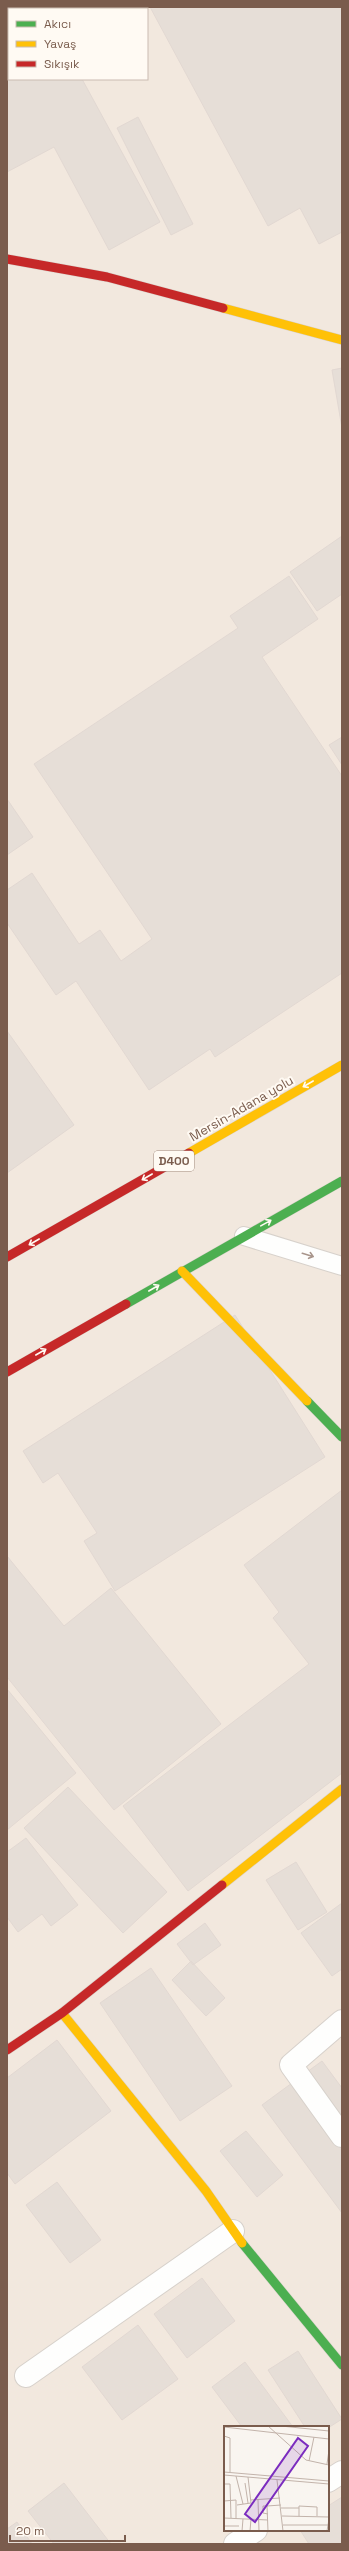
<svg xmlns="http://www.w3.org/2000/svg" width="349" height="2551" viewBox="0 0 349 2551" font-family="'Space Grotesk',sans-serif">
<rect width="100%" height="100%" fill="#f9f5f0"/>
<path fill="#f2e8de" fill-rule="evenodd" d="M7,7H342V2544H7ZM9,9H147V79H9ZM225,2427H328V2530H225Z"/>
<path fill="#e6ded7" stroke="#e2d8d2" d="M7,7H44L45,9H9V79H82L160,222L109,250L54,147L7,172Z
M150,7H342V232L319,244L300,208L268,226Z
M138,117L193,224L171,235L117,128Z
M342,368V428L332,370Z
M342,536V594L317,611L290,572Z
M289,576L318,619L262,657L342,776V973L215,1057L210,1049L149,1090L76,981L56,995L7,923V890L32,873L79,944L100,930L121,961L152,939L34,764L238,628L230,616Z
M342,737V765L329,745Z
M7,799L33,837L7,855Z
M7,1031L74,1125L7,1173Z
M235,1315L325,1457L115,1591L84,1541L97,1533L58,1473L43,1483L23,1451Z
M342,1490V1773L188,1891L123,1806L309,1664L273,1618L279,1612L244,1565Z
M7,1556L64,1626L111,1588L221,1724L114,1810L7,1677Z
M7,1689L76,1773L7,1830Z
M68,1787L167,1892L123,1933L24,1828Z
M26,1838L78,1905L51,1926L42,1914L18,1932L7,1917V1852Z
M296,1862L327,1912L298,1930L266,1880Z
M342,1903V1969L332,1976L301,1933Z
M205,1923L221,1945L193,1965L177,1944Z
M191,1961L225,1998L206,2016L172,1980Z
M151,1968L232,2086L180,2121L100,2003Z
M57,2040L111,2111L15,2184L7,2173V2078Z
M322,2061L342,2088V2213L262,2105Z
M246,2131L283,2175L257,2197L220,2151Z
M57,2182L101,2240L70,2263L26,2205Z
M202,2278L235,2321L187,2358L154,2314Z
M138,2325L178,2379L122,2420L82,2367Z
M298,2351L342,2419L328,2428L305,2427L268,2370Z
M245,2362L293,2427H242L212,2387Z
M64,2483L111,2544H54L28,2511Z
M342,2497V2544H309L300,2530H328V2506Z
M17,2522L32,2544H7V2529Z"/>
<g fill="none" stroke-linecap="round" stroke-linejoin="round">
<defs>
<path id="lane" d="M244,1236L342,1266"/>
<path id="street" d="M342,2021L291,2065L342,2136
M26,2376L233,2231
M328,2481L342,2472
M235,2544L256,2530"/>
<path id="fast" d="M126,1304L342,1181
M307,1401L342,1437
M242,2243L342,2365"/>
<path id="slow" d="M223,308L342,340
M189,1153L342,1065
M182,1271L307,1401
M222,1885L342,1789
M62,2013L206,2191L242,2243"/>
<path id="jam" d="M7,259L107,277L223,308
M7,1257L189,1153
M7,1372L126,1304
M7,2050L62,2013L222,1885"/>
</defs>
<use href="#lane" stroke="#d7d1cb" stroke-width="20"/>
<use href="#street" stroke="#d7d1cb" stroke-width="24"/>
<use href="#fast" stroke="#d9d2cb" stroke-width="10"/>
<use href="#slow" stroke="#d9d2cb" stroke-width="10"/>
<use href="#jam" stroke="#d9d2cb" stroke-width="10"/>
<use href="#lane" stroke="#fefefd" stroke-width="18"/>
<use href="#street" stroke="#fefefd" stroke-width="22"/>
<use href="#fast" stroke="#4caf50" stroke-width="9"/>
<use href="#slow" stroke="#ffc107" stroke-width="9"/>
<use href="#jam" stroke="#c62828" stroke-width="9"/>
</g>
<defs><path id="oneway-shaft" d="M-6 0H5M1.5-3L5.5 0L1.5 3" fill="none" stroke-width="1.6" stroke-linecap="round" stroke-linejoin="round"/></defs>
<g stroke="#fffaf3">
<use href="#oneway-shaft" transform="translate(308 1084) rotate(150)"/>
<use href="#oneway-shaft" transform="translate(147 1177) rotate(150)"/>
<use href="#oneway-shaft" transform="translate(266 1223) rotate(-29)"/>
<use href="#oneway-shaft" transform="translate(34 1242) rotate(150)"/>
<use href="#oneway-shaft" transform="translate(154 1288) rotate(-30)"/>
<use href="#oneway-shaft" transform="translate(41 1352) rotate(-30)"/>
</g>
<use stroke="#a8958b" href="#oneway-shaft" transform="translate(308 1255) rotate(17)"/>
<g text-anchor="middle" stroke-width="4" stroke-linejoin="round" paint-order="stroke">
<rect fill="#fffaf3" stroke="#a28b7f" stroke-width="1" x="154" y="1151" width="40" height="20" rx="3"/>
<g font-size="12" font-weight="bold" fill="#7a5c4d">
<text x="174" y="1165">D400</text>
</g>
<g font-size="13" fill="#7a5c4d" stroke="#fffaf3">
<text transform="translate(241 1108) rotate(-30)" y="5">Mersin-Adana yolu</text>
</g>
</g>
<g transform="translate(224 2426)">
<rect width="105" height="105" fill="#f9f5f0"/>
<path fill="none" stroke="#c2b3aa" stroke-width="1" d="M44,0L82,34L105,39M57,0L105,5M0,1L105,13M0,10L6,12V46M85,35L90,11M103,38L105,24M0,46L105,55M0,49L105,58M12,50L19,78M53,54L59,105M21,57L24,77M0,58H6L7,92M27,74L56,72M34,74L35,105M0,75L12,74V93M13,79L27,77L24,51M43,80H39V87L44,88M57,82H75V90M75,82V80L93,81V90M58,90L105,91M0,92L44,94M59,99H104M0,100H15M18,105L19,93M26,105L27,93M44,105L43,80L57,79M103,105L105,93"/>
<path fill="#7b2cbf" fill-opacity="0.15" stroke="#7b2cbf" stroke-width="2" d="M74,12L84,20L31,96L21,88Z"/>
<rect width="105" height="105" fill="none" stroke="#7a5c4d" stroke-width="2"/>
</g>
<rect width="349" height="2551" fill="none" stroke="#7a5c4d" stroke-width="16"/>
<rect x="8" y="8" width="140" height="72" fill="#fffaf3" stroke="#cabbb1"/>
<rect x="16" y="21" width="20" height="6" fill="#4caf50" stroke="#cabbb1"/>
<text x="44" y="28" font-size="12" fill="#7a5c4d">Akıcı</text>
<rect x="16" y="41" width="20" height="6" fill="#ffc107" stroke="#cabbb1"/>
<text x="44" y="48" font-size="12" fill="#7a5c4d">Yavaş</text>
<rect x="16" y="61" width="20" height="6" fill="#c62828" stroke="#cabbb1"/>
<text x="44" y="68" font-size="12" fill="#7a5c4d">Sıkışık</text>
<path d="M10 2535v6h115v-6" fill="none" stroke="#7a5c4d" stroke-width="2"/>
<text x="16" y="2535" font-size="12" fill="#7a5c4d" stroke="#fffaf3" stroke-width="3" paint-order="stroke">20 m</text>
</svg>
